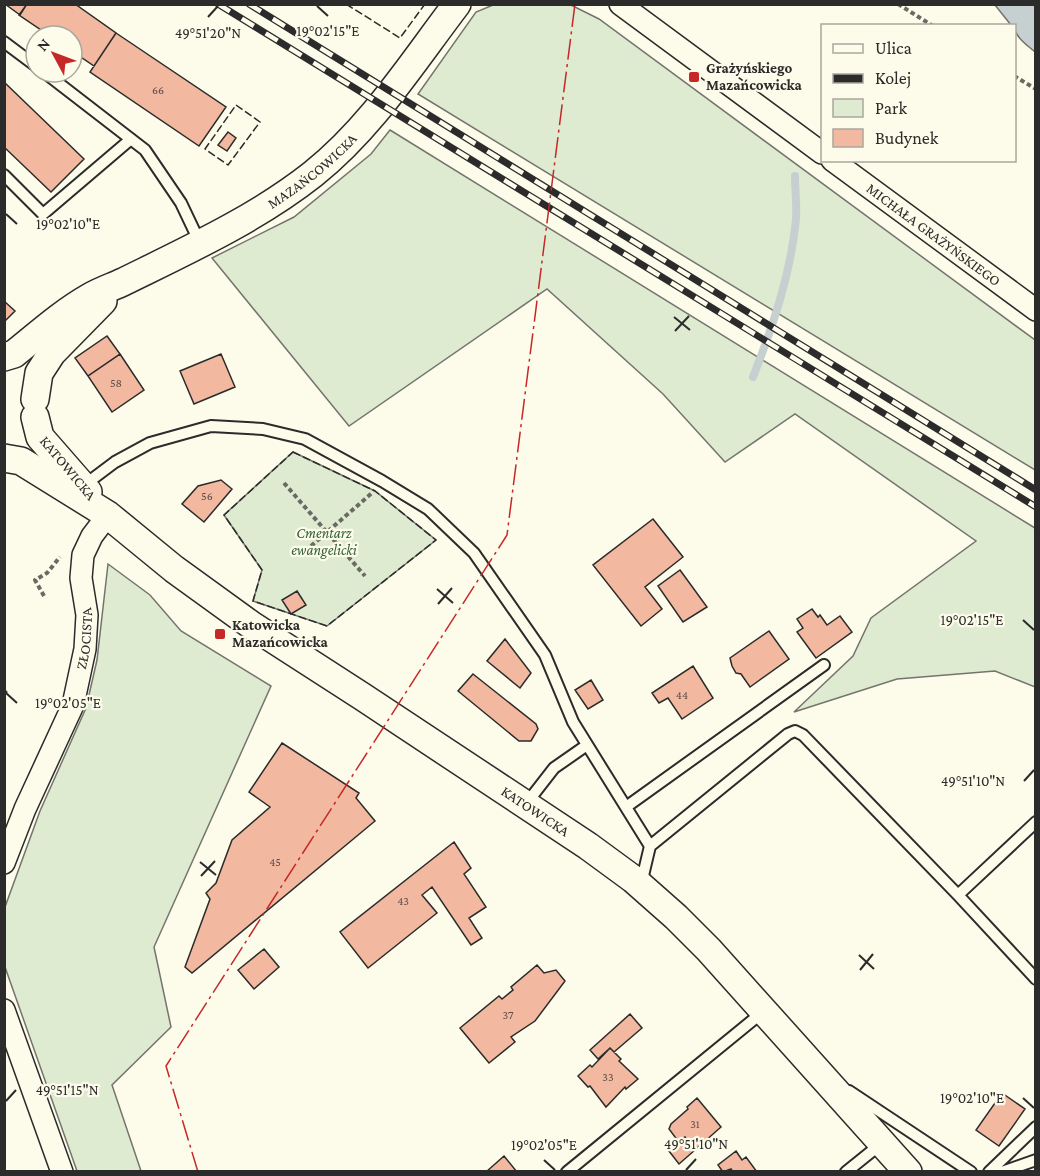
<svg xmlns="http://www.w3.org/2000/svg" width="1040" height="1176" viewBox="0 0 1040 1176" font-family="'Crimson Pro',serif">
<rect width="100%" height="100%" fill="#fdfbea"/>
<path fill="#deebd1" stroke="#74746e" stroke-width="1.5" d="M493,5H571L599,19L1035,340V470L418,94L476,12Z
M390,130L1035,528V687L995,671L897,679L794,712L853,656L871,618L976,541L795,414L725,462L663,394L547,289L349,426L212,258L294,217L371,154Z
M293,452L375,491L436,540L327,626L253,601L262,570L224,515Z
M108,564L150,595L181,631L271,686L154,947L171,1027L112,1085L141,1171H77L5,967V907L40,811L86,708L97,660Z"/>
<path fill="#c7d0d0" stroke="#74746e" stroke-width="1.5" d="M995,5H1035V52C1027,45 1015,37 1014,26L1011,25Z"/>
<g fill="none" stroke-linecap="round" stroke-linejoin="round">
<path stroke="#c7d0d0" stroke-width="8" d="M753,377C773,326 791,273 796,219C797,205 795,190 795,176"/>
</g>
<path fill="#f2b8a0" stroke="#2b2b2b" stroke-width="1.5" d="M5,4H27L20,15Z
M27,4H75L116,33L94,66L72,51V36H50L19,15Z
M116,33L226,107L199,146L90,72Z
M4,82L84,159L51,192L4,147Z
M228,132L236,138L227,151L218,145Z
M4,301L15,311L4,322Z
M107,336L120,354L88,376L75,358Z
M120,354L144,390L112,412L88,376Z
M221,354L235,387L194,404L180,371Z
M221,480L232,489L204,522L182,504L198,486Z
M653,519L683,557L645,587L662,609L641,626L593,565Z
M680,570L707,607L683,622L658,586Z
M297,591L306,605L291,614L282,600Z
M812,609L818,617L820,615L827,625L840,616L852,632L816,658L797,632L803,628L797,619Z
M769,631L789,659L750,687L741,674L736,673L732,666L730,658Z
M505,639L531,673L520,688L487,661Z
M693,666L713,698L682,719L668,698L659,703L652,693Z
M473,674L536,724L538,729L531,741H519L458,691Z
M591,680L603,700L588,709L575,690Z
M282,743L359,793L356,798L375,821L192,973L185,967L210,899L206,893L216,883L232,840L270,807L249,792Z
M454,842L471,868L464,874L486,907L469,918L482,938L471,945L432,887L422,895L437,913L368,968L340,932Z
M264,949L279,967L254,989L238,970Z
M537,965L544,973L556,970L565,981L535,1021L511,1037L515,1042L489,1063L460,1028L499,996L502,999L513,990L511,987Z
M630,1014L642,1028L614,1052L610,1048L598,1059L590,1050Z
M610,1048L621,1059L619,1061L638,1079L626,1089L625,1087L606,1107L590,1086L588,1087L578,1076L590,1065L592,1067Z
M1002,1093L1025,1109L999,1146L976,1130Z
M697,1098L721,1127L695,1150L685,1137L678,1141L669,1129L671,1124L688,1109L687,1107Z
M685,1137L695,1150L679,1164L669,1151Z
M736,1151L742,1160L746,1157L757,1172H733L731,1169L723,1172L718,1165Z
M504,1156L517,1172H486Z"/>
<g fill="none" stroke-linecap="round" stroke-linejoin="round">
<defs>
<path id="service" d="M4,42L36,66
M44,72L145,150L181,203L200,243
M4,175L43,214L131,139
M83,486L115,462L150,443L211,426L263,429L305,439L382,481L428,509L474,553L545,655L573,722L650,846L641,884
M526,804L554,768L587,745
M626,807L824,665
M650,846L788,734L795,731L803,735L958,895L1036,979
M958,895L1036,822
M849,1091L971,1172
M567,1172L764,1011
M846,1172L882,1143
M989,1172L1036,1127
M1002,1172L1036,1160"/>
<g id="minor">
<path d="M620,4L822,153"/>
<path id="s1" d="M832,160L1036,310"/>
<path id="s2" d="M4,863L25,809L73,705L85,649L87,615L81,578L83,555L92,536L108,515"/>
<path d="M4,1010L62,1172"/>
</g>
<g id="tertiary">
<path id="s3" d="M4,357L14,354C39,334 62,313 90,297C100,291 112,287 123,282C188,250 256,219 313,174C371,128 412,63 457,4"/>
<path d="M35,399L39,373L52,353L103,301"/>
<path d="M35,417L40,437L88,492"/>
<path id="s4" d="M4,458L21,461L108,515L174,569L250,624L363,697L588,846L633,879L676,917L709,950L908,1172"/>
</g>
</defs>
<use href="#service" stroke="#2b2b2b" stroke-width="14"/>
<use href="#minor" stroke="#2b2b2b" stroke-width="24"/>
<use href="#tertiary" stroke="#2b2b2b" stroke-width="30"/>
<path stroke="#6a6964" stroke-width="4" stroke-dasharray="4.5 3" stroke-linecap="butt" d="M898,4L933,26
M1014,76L1036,89
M284,483L365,576
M311,546L372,493
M44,596L35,580L47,573L60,557"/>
<use href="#service" stroke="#fdfbea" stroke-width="10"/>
<use href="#minor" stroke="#fdfbea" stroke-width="21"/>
<use href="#tertiary" stroke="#fdfbea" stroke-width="27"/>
<defs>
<path id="rail" d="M218,4L1036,507
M249,4L1036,490"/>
</defs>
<use href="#rail" stroke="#2b2b2b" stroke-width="7"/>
<use href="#rail" stroke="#fdfbea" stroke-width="4.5" stroke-dasharray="14" stroke-linecap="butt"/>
<path stroke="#2b2b2b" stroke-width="1.5" stroke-dasharray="8 3" stroke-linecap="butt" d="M346,4L400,38L425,4
M236,105L260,122L228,165L205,149Z
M293,452L375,491L436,540L327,626L253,601L262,570L224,515Z"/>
<path stroke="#2b2b2b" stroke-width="3" d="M4,693L6,692"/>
<path stroke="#c62828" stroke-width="1.5" stroke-dasharray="21 4.5 3 4.5" stroke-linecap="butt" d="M198,1172L166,1066L507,535L575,4"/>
</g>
<path fill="none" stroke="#2b2b2b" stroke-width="2" d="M317,6L328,16M208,17L218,6M6,214L17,224M674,317L690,330M675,331L689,316M437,589L453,603M438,604L452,588M1023,620L1034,630M6,693L17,703M1024,781L1034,770M200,862L216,875M201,876L215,861M859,955L874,969M860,970L873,954M1023,1098L1034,1108M6,1101L16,1090M544,1160L555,1170M686,1170L696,1159"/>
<g fill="#c62828" stroke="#fdfbea" stroke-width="2">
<rect x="688" y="71" width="12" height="12" rx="3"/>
<rect x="214" y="628" width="12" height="12" rx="3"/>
</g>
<g text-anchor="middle" stroke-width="4.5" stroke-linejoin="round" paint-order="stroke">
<g font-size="12" fill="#5d4e48">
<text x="158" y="94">66</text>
<text x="116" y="387">58</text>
<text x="207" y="500">56</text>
<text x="682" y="699">44</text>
<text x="275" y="866">45</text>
<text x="403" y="905">43</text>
<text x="508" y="1019">37</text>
<text x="608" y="1081">33</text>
<text x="695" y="1128">31</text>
</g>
<g font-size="15" font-weight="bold" fill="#2b2b2b" stroke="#fdfbea" text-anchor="start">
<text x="706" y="73">Grażyńskiego<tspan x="706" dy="17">Mazańcowicka</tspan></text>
<text x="232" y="630">Katowicka<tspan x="232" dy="17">Mazańcowicka</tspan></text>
</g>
<g font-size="15" fill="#2b2b2b" stroke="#fdfbea">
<text dy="5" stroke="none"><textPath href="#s3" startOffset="362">MAZAŃCOWICKA</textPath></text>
<text dy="5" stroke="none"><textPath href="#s1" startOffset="126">MICHAŁA GRAŻYŃSKIEGO</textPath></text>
<text transform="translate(68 468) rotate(50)" y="5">KATOWICKA</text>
<text dy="5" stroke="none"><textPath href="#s2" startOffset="240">ZŁOCISTA</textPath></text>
<text dy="5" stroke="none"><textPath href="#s4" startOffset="640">KATOWICKA</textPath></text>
</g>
<g font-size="15" font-style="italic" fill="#34623c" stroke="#fdfbea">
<text x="324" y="538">Cmentarz<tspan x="324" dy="17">ewangelicki</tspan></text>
</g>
</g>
<g font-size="15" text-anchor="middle" fill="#2b2b2b" stroke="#fdfbea" stroke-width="4.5" stroke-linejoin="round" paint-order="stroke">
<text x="328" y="36">19°02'15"E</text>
<text x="208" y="38">49°51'20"N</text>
<text x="68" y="229">19°02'10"E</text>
<text x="972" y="625">19°02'15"E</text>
<text x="68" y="708">19°02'05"E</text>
<text x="973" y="786">49°51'10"N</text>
<text x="67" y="1095">49°51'15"N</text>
<text x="972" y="1103">19°02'10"E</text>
<text x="696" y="1149">49°51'10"N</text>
<text x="544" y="1150">19°02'05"E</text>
</g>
<rect width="1040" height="1176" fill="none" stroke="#2b2b2b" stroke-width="12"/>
<rect x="821" y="24" width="195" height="138" fill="#fdfbea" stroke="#a9a89e" stroke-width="1.5"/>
<rect x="833" y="44" width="30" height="9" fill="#fdfbea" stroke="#a9a89e" stroke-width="1.5"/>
<text x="875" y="54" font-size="18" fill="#2b2b2b">Ulica</text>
<rect x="833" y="74" width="30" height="9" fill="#2b2b2b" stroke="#a9a89e" stroke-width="1.5"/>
<text x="875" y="84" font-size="18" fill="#2b2b2b">Kolej</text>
<rect x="833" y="99" width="30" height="18" fill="#deebd1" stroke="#a9a89e" stroke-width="1.5"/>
<text x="875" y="114" font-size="18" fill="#2b2b2b">Park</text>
<rect x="833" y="129" width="30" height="18" fill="#f2b8a0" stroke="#a9a89e" stroke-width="1.5"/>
<text x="875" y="144" font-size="18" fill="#2b2b2b">Budynek</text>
<g transform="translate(54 54) rotate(311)"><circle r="28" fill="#fdfbea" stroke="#a9a89e" stroke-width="1.5"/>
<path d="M0-4.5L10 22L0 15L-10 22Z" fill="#c62828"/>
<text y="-9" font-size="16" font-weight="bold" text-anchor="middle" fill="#2b2b2b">N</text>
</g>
</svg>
